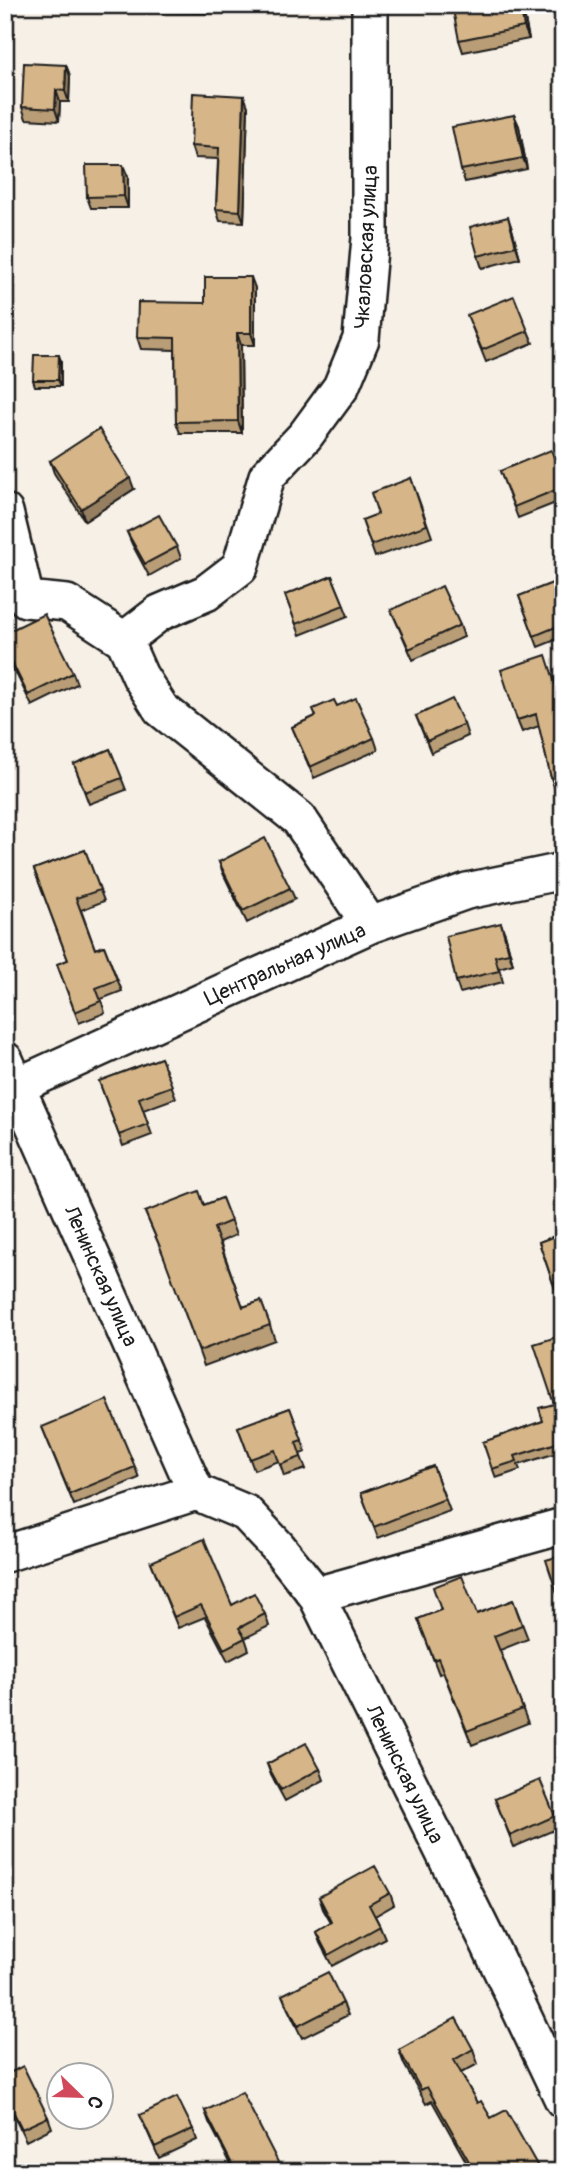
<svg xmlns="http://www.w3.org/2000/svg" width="568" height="2177" viewBox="0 0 568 2177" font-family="Pangolin,sans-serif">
<rect width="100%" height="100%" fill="#f7f0e7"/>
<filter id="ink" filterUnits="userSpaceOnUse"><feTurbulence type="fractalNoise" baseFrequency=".0143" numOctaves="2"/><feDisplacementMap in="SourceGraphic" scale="14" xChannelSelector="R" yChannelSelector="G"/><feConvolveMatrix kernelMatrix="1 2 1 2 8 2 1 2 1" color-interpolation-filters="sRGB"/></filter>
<g filter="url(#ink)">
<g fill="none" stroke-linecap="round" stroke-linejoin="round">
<defs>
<path id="street" d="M5,512L26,599
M26,599L67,603L124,640L140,676L161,709L299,819L370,925
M124,640L159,613L206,593L240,567L267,476L305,436L341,387L361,339L370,238V5
M5,1060L196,1492L246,1513L278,1547L316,1595L488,1942L563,2100
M17,1086L370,925L467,891L563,871
M5,1554L196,1492
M316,1595L563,1526"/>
</defs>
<use href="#street" stroke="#1c1c1c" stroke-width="40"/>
<use href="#street" stroke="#fff" stroke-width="35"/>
</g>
<path fill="#b89d76" stroke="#1c1c1c" stroke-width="2" d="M5,5H16V9H5Z
M125,5H213V13L128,12Z
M522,5L529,39L463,52L459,40Z
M66,65L70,76L69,102H60L59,121L26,119L22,107Z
M244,96L248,107L244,222L220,221L216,209L218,159L195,158L191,146Z
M514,115L519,126L527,169L465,182L461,170Z
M128,177V208H91L87,197Z
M512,229L520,258L482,268L478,256Z
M255,288V345H241L242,433H180L176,422L175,350L141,349L137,337L205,303Z
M472,327L528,331L533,343L486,362Z
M61,361V386H35L33,380Z
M50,461L134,489L85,521L54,473Z
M500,471L563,480V500L518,518Z
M411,478L432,537L375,557L362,520L378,514Z
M127,532L177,547L181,558L149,576L132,544Z
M332,576L348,616L300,635L285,595Z
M563,579V637L538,647L519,596Z
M391,610L460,625L464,637L413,660Z
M5,633L73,673L77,684L32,706L5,651Z
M337,706L374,738L378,750L314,778L292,727Z
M563,706V787L555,789L551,778L539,726L522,732L517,720Z
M416,716L464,724L468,736L431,753Z
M110,749L126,790L89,804L74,764Z
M85,850L104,901L81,910L95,949L104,946L122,991L101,999L105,1013L79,1023L57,964L68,960L34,869Z
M219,862L290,888L295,899L247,923L223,873Z
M505,934L513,964L499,968L503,982L460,993L456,981Z
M161,1058L176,1098L143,1110L152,1135L123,1146L99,1081Z
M222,1198L236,1235L220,1242L243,1307L261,1301L275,1340L204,1366L167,1263L145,1212L204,1205Z
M563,1233V1293L557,1295L539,1242Z
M563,1344V1451L518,1465L520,1470L496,1478L483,1442L543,1421L554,1404Z
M290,1408L306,1452L300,1454L306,1469L284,1476L279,1461L254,1470L238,1427Z
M42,1427L135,1467L139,1478L74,1505Z
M433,1466L450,1511L378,1538L361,1493Z
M151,1562L232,1605L265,1614L269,1626L245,1638L249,1650L228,1661L205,1617L178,1628Z
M513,1600L528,1639L500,1650L528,1723L472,1745L443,1672L439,1674L418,1619L441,1610L477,1614Z
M267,1764L320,1769L324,1780L285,1801L271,1775Z
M495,1799L555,1816L559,1828L514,1847Z
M390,1893L394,1905L375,1916L380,1926L385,1938L332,1966L320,1943L316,1932L331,1923L323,1909L319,1897Z
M5,1918L11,1932L5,1934Z
M282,1995L343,2003L348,2015L302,2038L287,2007Z
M473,2049L478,2064L461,2073L477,2103L541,2172H472L432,2101L426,2104L404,2064L399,2050Z
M5,2075L48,2117L52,2128L26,2141L5,2098Z
M205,2111L279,2164L282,2172H235L209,2122Z
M140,2115L193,2129L197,2140L159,2158Z"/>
<path fill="#967f60" stroke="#1c1c1c" stroke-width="2" d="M520,5H522L529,39L524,27Z
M66,65L70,76L69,102L65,91Z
M56,90L60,102L59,121L55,109Z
M244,96L248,107L244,222L240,211Z
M514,115L519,126L527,169L523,158Z
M123,165L128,177V208L124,196Z
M508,217L512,229L520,258L516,246Z
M251,277L255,288V345L251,333Z
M237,333L241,345L242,433L238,421Z
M59,355L61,361V386L58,380Z
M130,478L134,489L85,521L81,509Z
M501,923L505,934L513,964L509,953Z"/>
<path fill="#d6b689" stroke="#1c1c1c" stroke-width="2" d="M452,5H520L524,27L459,40Z
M24,63L66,65L65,91L56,90L55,109L22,107Z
M193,93L244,96L240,211L216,209L219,148L191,146Z
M514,115L523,158L461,170L452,127Z
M86,165H123L124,196L87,197Z
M508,217L516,246L478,256L470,227Z
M205,277H251V333H237L238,421L176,422L175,338L137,337L138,302L205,303Z
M514,296L528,331L482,350L467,315Z
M34,355H59L58,380H33Z
M99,429L130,478L81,509L50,461Z
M551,450L563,480V487L514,507L500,471Z
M411,478L427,525L371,545L362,520L378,514L371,493Z
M159,515L177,547L145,564L127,532Z
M332,576L344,605L296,624L285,595Z
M563,579V624L534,636L519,596Z
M442,586L460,625L409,649L391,610Z
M44,614L73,673L28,695L5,648V633Z
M546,655L563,708V775L551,778L536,714L517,720L501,670Z
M356,698L374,738L310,767L292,727L316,716L313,709L334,700L337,706Z
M452,699L464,724L427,741L416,716Z
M110,749L122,778L85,792L74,764Z
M265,838L290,888L243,911L219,862Z
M85,850L100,890L76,898L95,949L104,946L117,980L96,988L101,1001L75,1012L57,964L68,960L34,869Z
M501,923L509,953L495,956L499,971L456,981L446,936Z
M161,1058L172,1086L139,1098L148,1124L119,1135L99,1081Z
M199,1191L204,1205L222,1198L231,1221L214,1228L243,1307L261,1301L270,1325L199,1351L161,1249L145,1212Z
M563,1233V1280L553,1283L539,1242Z
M560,1336L563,1346V1441L515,1456L517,1461L492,1469L483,1442L543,1421L539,1408L554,1404L534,1344Z
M107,1400L135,1467L70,1494L42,1427Z
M290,1408L302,1440L296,1442L301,1457L280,1465L275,1450L250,1459L238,1427Z
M433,1466L445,1499L374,1527L361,1493Z
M204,1539L232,1605L254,1593L265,1614L239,1628L245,1638L224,1649L201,1605L174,1617L151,1562Z
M563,1555V1601L560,1602L546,1560Z
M462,1576L477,1614L513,1600L522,1625L494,1636L523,1709L467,1731L438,1658L434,1660L418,1619L441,1610L433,1587Z
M306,1743L320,1769L281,1790L267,1764Z
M540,1780L555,1816L510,1836L495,1799Z
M375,1866L390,1893L369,1905L380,1926L328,1955L316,1932L332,1922L319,1897Z
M328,1972L343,2003L298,2026L282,1995Z
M456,2018L473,2049L454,2060L477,2103L481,2101L491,2118L506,2110L541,2172H475L427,2087L421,2090L399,2050Z
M23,2066L48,2117L22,2129L5,2095V2075Z
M242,2092L279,2164L265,2172H236L205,2111Z
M177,2097L193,2129L155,2147L140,2115Z"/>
</g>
<g text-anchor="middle" stroke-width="7" stroke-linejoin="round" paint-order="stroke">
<g font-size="21" fill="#1c1c1c" stroke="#fff">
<text transform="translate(366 247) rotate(-87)" y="7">Чкаловская улица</text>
<text transform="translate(285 964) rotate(-24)" y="7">Центральная улица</text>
<text transform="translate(101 1276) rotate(66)" y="7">Ленинская улица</text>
<text transform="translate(405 1774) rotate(64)" y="7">Ленинская улица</text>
</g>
</g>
<rect width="568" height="2177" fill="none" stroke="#fff" stroke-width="28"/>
<rect x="14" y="14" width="540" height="2149" fill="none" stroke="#1c1c1c" stroke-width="2.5" filter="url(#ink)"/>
<g transform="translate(80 2096) rotate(113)"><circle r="33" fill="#ffffff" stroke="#a4a4a4" stroke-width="2"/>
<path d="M0-5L12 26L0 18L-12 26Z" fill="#d1495b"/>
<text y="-10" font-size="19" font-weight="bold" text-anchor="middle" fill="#1c1c1c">С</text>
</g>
</svg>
